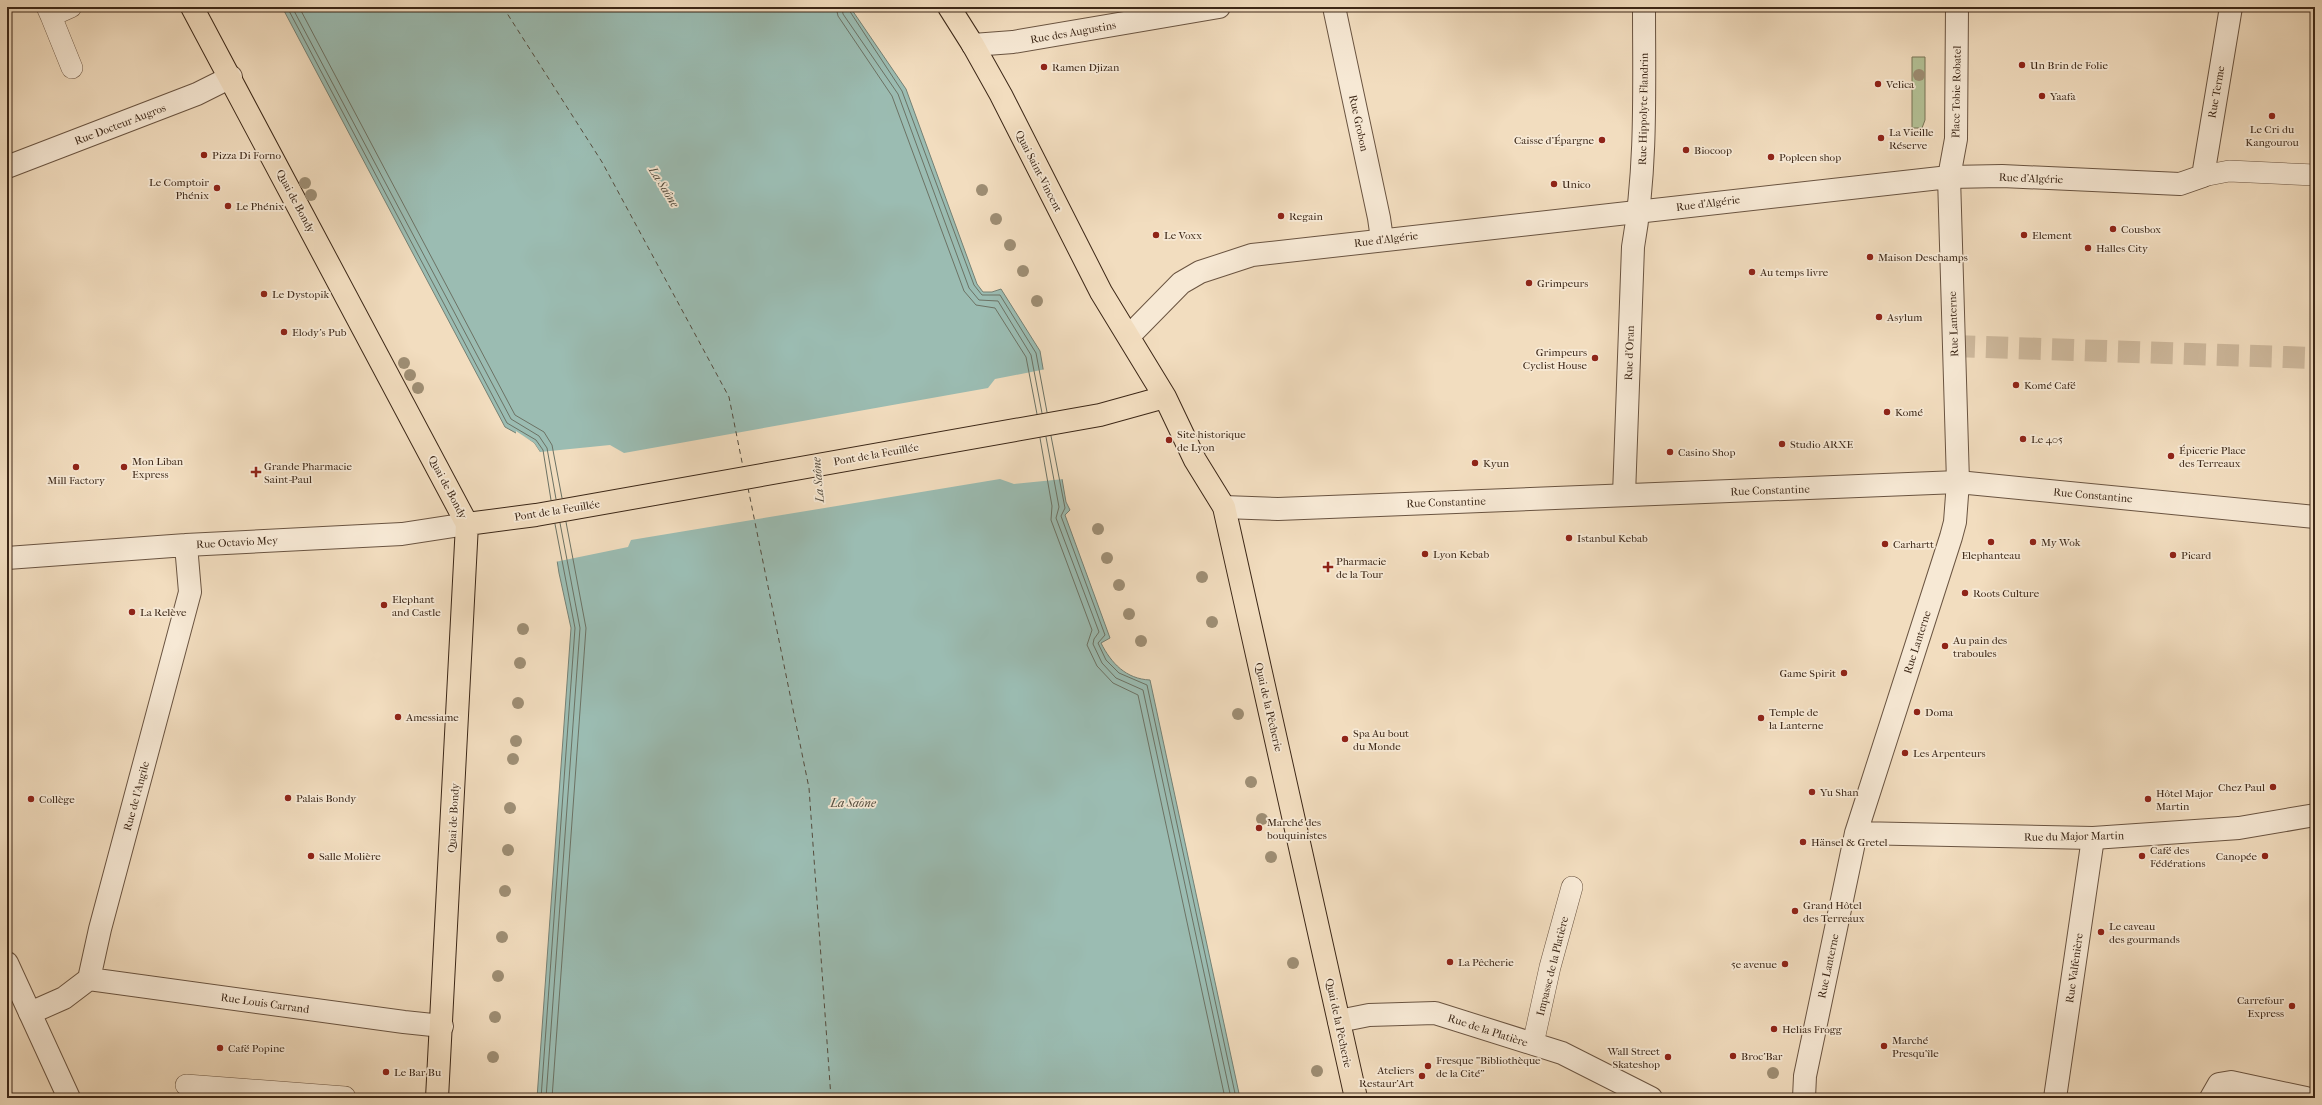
<svg xmlns="http://www.w3.org/2000/svg" width="2322" height="1105" viewBox="0 0 2322 1105" font-family="'IM FELL French Canon',serif">
<rect width="100%" height="100%" fill="#f2ddbf"/>
<filter id="stains"><feTurbulence type="fractalNoise" baseFrequency=".005" numOctaves="4"/><feColorMatrix values="0 0 0 0 .2 0 0 0 0 .09 0 0 0 0 .02 0 0 0 .5 -.17"/></filter>
<radialGradient id="worn" r=".72"><stop offset=".6" stop-color="#630" stop-opacity="0"/><stop offset="1" stop-color="#630" stop-opacity=".3"/></radialGradient>
<path fill="#b4c297" stroke="#787457" d="M1912,57H1925V120L1922,128H1912Z"/>
<path fill="#9bbcb2" stroke="#758074" d="M282,7H850L906,89L977,284L983,292H992L1001,289L1040,351L1066,502L1070,510L1065,515L1110,638L1101,643C1111,663 1126,679 1150,680L1240,1098H537L571,628L559,573L540,452L534,443L505,427Z"/>
<path fill="#f2ddbf" d="M1046,369L1064,479L1014,484L1000,479L631,540L628,547L555,562L538,453L533,445L516,434V431L534,443L540,452L610,445L624,453L988,388L995,379Z"/>
<g fill="none" stroke-linecap="round" stroke-linejoin="round">
<path stroke="#6c7264" stroke-width="1" d="M287,7L507,423L536,440L543,450L551,500
M292,7L511,419L539,436L547,448L556,499
M299,7L515,415L544,432L552,445L562,498
M836,7L838,16L892,96L964,291L976,305L995,308L1026,357L1037,414
M842,7L843,14L898,94L969,288L979,300L998,301L1031,355L1042,413
M847,7L902,91L974,285L982,295H1000L1036,353L1047,412
M1051,436L1065,508L1061,516L1105,635L1098,643L1106,660L1119,673L1147,685L1236,1098
M1046,437L1059,507L1056,518L1099,632L1094,639L1093,644L1102,663L1116,678L1143,690L1231,1098
M1040,438L1052,506L1051,520L1092,630L1087,645L1097,666L1113,683L1138,695L1225,1098
M541,1098L575,628L555,524
M546,1098L580,628L560,523
M552,1098L586,628L566,522"/>
<path stroke="#544c3e" stroke-width="1" stroke-dasharray="5 4" stroke-linecap="butt" d="M503,7L602,162L729,397L743,467
M748,488L809,788L831,1098"/>
<path stroke="#ceb99d" stroke-width="22" stroke-dasharray="22 11" stroke-linecap="butt" d="M1953,346L2315,358"/>
<defs>
<path id="service" d="M47,7L51,16L71,7
M51,16L72,68
M2203,176L2229,171L2315,175
M1533,1044L1550,967L1572,887
M186,1085L345,1097"/>
<path id="pedestrian" d="M30,1013L69,1098
M2055,1098L2093,838"/>
<path id="minor" d="M1334,7L1379,218L1382,239
M973,45L1013,42L1219,7
M7,167L197,94L231,77
M1949,177L2002,176L2180,184L2203,176L2231,7
M1624,495L1633,247C1647,168 1644,87 1644,7
M7,558L186,545L402,534L467,524
M1856,833L2093,838L2239,828L2315,815
M7,963L30,1013L64,998L89,979L100,929L190,592L186,545
M89,979L404,1022L442,1026
M1339,1021L1369,1015L1435,1013L1562,1053L1651,1098
M1804,1098L1805,1076L1856,833L1951,537L1955,522L1958,482L2315,517
M2211,1098L2219,1084L2231,1082L2306,1098"/>
<path id="tertiary" d="M1129,336L1181,283L1200,272L1252,255L1949,177
M1224,507L1278,509L1958,482L1949,177L1956,139L1957,7"/>
<path id="primary" d="M192,7L467,524L437,1098
M949,7L973,45L1001,95L1101,292L1165,397L1195,460L1224,507L1356,1098
M467,524L536,515L1100,415L1165,397"/>
</defs>
<use href="#service" stroke="#6a5441" stroke-width="22"/>
<use href="#pedestrian" stroke="#6a5441" stroke-width="24"/>
<use href="#minor" stroke="#6a5441" stroke-width="24"/>
<use href="#tertiary" stroke="#6a5441" stroke-width="24"/>
<use href="#primary" stroke="#3c2717" stroke-width="24"/>
<use href="#service" stroke="#f7e9d5" stroke-width="21"/>
<use href="#pedestrian" stroke="#f7e9d5" stroke-width="22"/>
<use href="#minor" stroke="#f7e9d5" stroke-width="22"/>
<use href="#tertiary" stroke="#f7e9d5" stroke-width="22"/>
<use href="#primary" stroke="#f2ddbf" stroke-width="22"/>
</g>
<g fill="#9e8e74">
<circle cx="1919" cy="75" r="6"/>
<circle cx="305" cy="183" r="6"/>
<circle cx="982" cy="190" r="6"/>
<circle cx="311" cy="195" r="6"/>
<circle cx="996" cy="219" r="6"/>
<circle cx="1010" cy="245" r="6"/>
<circle cx="1023" cy="271" r="6"/>
<circle cx="1037" cy="301" r="6"/>
<circle cx="404" cy="363" r="6"/>
<circle cx="410" cy="375" r="6"/>
<circle cx="418" cy="388" r="6"/>
<circle cx="1098" cy="529" r="6"/>
<circle cx="1107" cy="558" r="6"/>
<circle cx="1202" cy="577" r="6"/>
<circle cx="1119" cy="585" r="6"/>
<circle cx="1129" cy="614" r="6"/>
<circle cx="1212" cy="622" r="6"/>
<circle cx="523" cy="629" r="6"/>
<circle cx="1141" cy="641" r="6"/>
<circle cx="520" cy="663" r="6"/>
<circle cx="518" cy="703" r="6"/>
<circle cx="1238" cy="714" r="6"/>
<circle cx="516" cy="741" r="6"/>
<circle cx="513" cy="759" r="6"/>
<circle cx="1251" cy="782" r="6"/>
<circle cx="510" cy="808" r="6"/>
<circle cx="1262" cy="819" r="6"/>
<circle cx="508" cy="850" r="6"/>
<circle cx="1271" cy="857" r="6"/>
<circle cx="505" cy="891" r="6"/>
<circle cx="502" cy="937" r="6"/>
<circle cx="1293" cy="963" r="6"/>
<circle cx="498" cy="976" r="6"/>
<circle cx="495" cy="1017" r="6"/>
<circle cx="493" cy="1057" r="6"/>
<circle cx="1317" cy="1071" r="6"/>
<circle cx="1773" cy="1073" r="6"/>
</g>
<g fill="#8f2418" stroke="#f7e9d5" stroke-width="1.5">
<circle cx="2022" cy="65" r="4"/>
<circle cx="1044" cy="67" r="4"/>
<circle cx="1878" cy="84" r="4"/>
<circle cx="2042" cy="96" r="4"/>
<circle cx="2272" cy="116" r="4"/>
<circle cx="1881" cy="138" r="4"/>
<circle cx="1602" cy="140" r="4"/>
<circle cx="1686" cy="150" r="4"/>
<circle cx="204" cy="155" r="4"/>
<circle cx="1771" cy="157" r="4"/>
<circle cx="1554" cy="184" r="4"/>
<circle cx="217" cy="188" r="4"/>
<circle cx="228" cy="206" r="4"/>
<circle cx="1281" cy="216" r="4"/>
<circle cx="2113" cy="229" r="4"/>
<circle cx="1156" cy="235" r="4"/>
<circle cx="2024" cy="235" r="4"/>
<circle cx="2088" cy="248" r="4"/>
<circle cx="1870" cy="257" r="4"/>
<circle cx="1752" cy="272" r="4"/>
<circle cx="1529" cy="283" r="4"/>
<circle cx="264" cy="294" r="4"/>
<circle cx="1879" cy="317" r="4"/>
<circle cx="284" cy="332" r="4"/>
<circle cx="1595" cy="358" r="4"/>
<circle cx="2016" cy="385" r="4"/>
<circle cx="1887" cy="412" r="4"/>
<circle cx="2023" cy="439" r="4"/>
<circle cx="1169" cy="440" r="4"/>
<circle cx="1782" cy="444" r="4"/>
<circle cx="1670" cy="452" r="4"/>
<circle cx="2171" cy="456" r="4"/>
<circle cx="1475" cy="463" r="4"/>
<circle cx="76" cy="467" r="4"/>
<circle cx="124" cy="467" r="4"/>
<path d="M254 466h4v4h4v4h-4v4h-4v-4h-4v-4h4z"/>
<circle cx="1569" cy="538" r="4"/>
<circle cx="1991" cy="542" r="4"/>
<circle cx="2033" cy="542" r="4"/>
<circle cx="1885" cy="544" r="4"/>
<circle cx="1425" cy="554" r="4"/>
<circle cx="2173" cy="555" r="4"/>
<path d="M1326 561h4v4h4v4h-4v4h-4v-4h-4v-4h4z"/>
<circle cx="1965" cy="593" r="4"/>
<circle cx="384" cy="605" r="4"/>
<circle cx="132" cy="612" r="4"/>
<circle cx="1945" cy="646" r="4"/>
<circle cx="1844" cy="673" r="4"/>
<circle cx="1917" cy="712" r="4"/>
<circle cx="398" cy="717" r="4"/>
<circle cx="1761" cy="718" r="4"/>
<circle cx="1345" cy="739" r="4"/>
<circle cx="1905" cy="753" r="4"/>
<circle cx="2273" cy="787" r="4"/>
<circle cx="1812" cy="792" r="4"/>
<circle cx="288" cy="798" r="4"/>
<circle cx="31" cy="799" r="4"/>
<circle cx="2148" cy="799" r="4"/>
<circle cx="1259" cy="828" r="4"/>
<circle cx="1803" cy="842" r="4"/>
<circle cx="311" cy="856" r="4"/>
<circle cx="2142" cy="856" r="4"/>
<circle cx="2265" cy="856" r="4"/>
<circle cx="1795" cy="911" r="4"/>
<circle cx="2101" cy="932" r="4"/>
<circle cx="1450" cy="962" r="4"/>
<circle cx="1785" cy="964" r="4"/>
<circle cx="2292" cy="1006" r="4"/>
<circle cx="1774" cy="1029" r="4"/>
<circle cx="1884" cy="1046" r="4"/>
<circle cx="220" cy="1048" r="4"/>
<circle cx="1733" cy="1056" r="4"/>
<circle cx="1668" cy="1057" r="4"/>
<circle cx="1428" cy="1066" r="4"/>
<circle cx="386" cy="1072" r="4"/>
<circle cx="1422" cy="1076" r="4"/>
</g>
<g text-anchor="middle" stroke-width="3.5" stroke-linejoin="round" paint-order="stroke">
<g font-size="11" fill="#3c2717" stroke="#f7e9d5">
<text transform="translate(1073 32) rotate(-10)" y="4">Rue des Augustins</text>
<text transform="translate(1956 92) rotate(-89)" y="4">Place Tobie Robatel</text>
<text transform="translate(2216 92) rotate(-80)" y="4">Rue Terme</text>
<text transform="translate(1643 109) rotate(-89)" y="4">Rue Hippolyte Flandrin</text>
<text transform="translate(1359 123) rotate(78)" y="4">Rue Grobon</text>
<text transform="translate(120 124) rotate(-21)" y="4">Rue Docteur Augros</text>
<text transform="translate(1039 171) rotate(63)" y="4">Quai Saint-Vincent</text>
<text transform="translate(2031 178) rotate(2)" y="4">Rue d'Algérie</text>
<text transform="translate(296 201) rotate(62)" y="4">Quai de Bondy</text>
<text transform="translate(1708 203) rotate(-7)" y="4">Rue d'Algérie</text>
<text transform="translate(1386 239) rotate(-7)" y="4">Rue d'Algérie</text>
<text transform="translate(1953 324) rotate(-92)" y="4">Rue Lanterne</text>
<text transform="translate(1629 353) rotate(-88)" y="4">Rue d'Oran</text>
<text transform="translate(876 454) rotate(-10)" y="4">Pont de la Feuillée</text>
<text transform="translate(448 487) rotate(62)" y="4">Quai de Bondy</text>
<text transform="translate(1770 490) rotate(-2)" y="4">Rue Constantine</text>
<text transform="translate(2093 495) rotate(5)" y="4">Rue Constantine</text>
<text transform="translate(1446 502) rotate(-2)" y="4">Rue Constantine</text>
<text transform="translate(557 510) rotate(-9)" y="4">Pont de la Feuillée</text>
<text transform="translate(237 542) rotate(-3)" y="4">Rue Octavio Mey</text>
<text transform="translate(1917 642) rotate(-72)" y="4">Rue Lanterne</text>
<text transform="translate(1269 707) rotate(77)" y="4">Quai de la Pêcherie</text>
<text transform="translate(136 796) rotate(-75)" y="4">Rue de l'Angile</text>
<text transform="translate(453 818) rotate(-87)" y="4">Quai de Bondy</text>
<text transform="translate(2074 836) rotate(-1)" y="4">Rue du Major Martin</text>
<text transform="translate(1552 966) rotate(-76)" y="4">Impasse de la Platière</text>
<text transform="translate(1828 966) rotate(-78)" y="4">Rue Lanterne</text>
<text transform="translate(2074 968) rotate(-82)" y="4">Rue Valfenière</text>
<text transform="translate(265 1003) rotate(8)" y="4">Rue Louis Carrand</text>
<text transform="translate(1339 1023) rotate(78)" y="4">Quai de la Pêcherie</text>
<text transform="translate(1488 1030) rotate(18)" y="4">Rue de la Platière</text>
</g>
<g font-size="11" fill="#3c2717" stroke="#f7e9d5" text-anchor="start">
<text x="2030" y="69">Un Brin de Folie</text>
<text x="1052" y="71">Ramen Djizan</text>
<text x="1886" y="88">Velica</text>
<text x="2050" y="100">Yaafa</text>
<text x="2272" y="133" text-anchor="middle">Le Cri du<tspan x="2272" dy="13">Kangourou</tspan></text>
<text x="1889" y="136">La Vieille<tspan x="1889" dy="13">Réserve</tspan></text>
<text x="1594" y="144" text-anchor="end">Caisse d'Épargne</text>
<text x="1694" y="154">Biocoop</text>
<text x="212" y="159">Pizza Di Forno</text>
<text x="1779" y="161">Popleen shop</text>
<text x="209" y="186" text-anchor="end">Le Comptoir<tspan x="209" dy="13">Phénix</tspan></text>
<text x="1562" y="188">Unico</text>
<text x="236" y="210">Le Phénix</text>
<text x="1289" y="220">Regain</text>
<text x="2121" y="233">Cousbox</text>
<text x="1164" y="239">Le Voxx</text>
<text x="2032" y="239">Element</text>
<text x="2096" y="252">Halles City</text>
<text x="1878" y="261">Maison Deschamps</text>
<text x="1760" y="276">Au temps livre</text>
<text x="1537" y="287">Grimpeurs</text>
<text x="272" y="298">Le Dystopik</text>
<text x="1887" y="321">Asylum</text>
<text x="292" y="336">Elody's Pub</text>
<text x="1587" y="356" text-anchor="end">Grimpeurs<tspan x="1587" dy="13">Cyclist House</tspan></text>
<text x="2024" y="389">Komé Café</text>
<text x="1895" y="416">Komé</text>
<text x="1177" y="438">Site historique<tspan x="1177" dy="13">de Lyon</tspan></text>
<text x="2031" y="443">Le 405</text>
<text x="1790" y="448">Studio ARXE</text>
<text x="2179" y="454">Épicerie Place<tspan x="2179" dy="13">des Terreaux</tspan></text>
<text x="1678" y="456">Casino Shop</text>
<text x="132" y="465">Mon Liban<tspan x="132" dy="13">Express</tspan></text>
<text x="1483" y="467">Kyun</text>
<text x="264" y="470">Grande Pharmacie<tspan x="264" dy="13">Saint-Paul</tspan></text>
<text x="76" y="484" text-anchor="middle">Mill Factory</text>
<text x="1577" y="542">Istanbul Kebab</text>
<text x="2041" y="546">My Wok</text>
<text x="1893" y="548">Carhartt</text>
<text x="1433" y="558">Lyon Kebab</text>
<text x="1991" y="559" text-anchor="middle">Elephanteau</text>
<text x="2181" y="559">Picard</text>
<text x="1336" y="565">Pharmacie<tspan x="1336" dy="13">de la Tour</tspan></text>
<text x="1973" y="597">Roots Culture</text>
<text x="392" y="603">Elephant<tspan x="392" dy="13">and Castle</tspan></text>
<text x="140" y="616">La Relève</text>
<text x="1953" y="644">Au pain des<tspan x="1953" dy="13">traboules</tspan></text>
<text x="1836" y="677" text-anchor="end">Game Spirit</text>
<text x="1769" y="716">Temple de<tspan x="1769" dy="13">la Lanterne</tspan></text>
<text x="1925" y="716">Doma</text>
<text x="406" y="721">Amessiame</text>
<text x="1353" y="737">Spa Au bout<tspan x="1353" dy="13">du Monde</tspan></text>
<text x="1913" y="757">Les Arpenteurs</text>
<text x="2265" y="791" text-anchor="end">Chez Paul</text>
<text x="1820" y="796">Yu Shan</text>
<text x="2156" y="797">Hôtel Major<tspan x="2156" dy="13">Martin</tspan></text>
<text x="296" y="802">Palais Bondy</text>
<text x="39" y="803">Collège</text>
<text x="1267" y="826">Marché des<tspan x="1267" dy="13">bouquinistes</tspan></text>
<text x="1811" y="846">Hänsel &amp; Gretel</text>
<text x="2150" y="854">Café des<tspan x="2150" dy="13">Fédérations</tspan></text>
<text x="319" y="860">Salle Molière</text>
<text x="2257" y="860" text-anchor="end">Canopée</text>
<text x="1803" y="909">Grand Hôtel<tspan x="1803" dy="13">des Terreaux</tspan></text>
<text x="2109" y="930">Le caveau<tspan x="2109" dy="13">des gourmands</tspan></text>
<text x="1458" y="966">La Pêcherie</text>
<text x="1777" y="968" text-anchor="end">5e avenue</text>
<text x="2284" y="1004" text-anchor="end">Carrefour<tspan x="2284" dy="13">Express</tspan></text>
<text x="1782" y="1033">Helias Frogg</text>
<text x="1892" y="1044">Marché<tspan x="1892" dy="13">Presqu'île</tspan></text>
<text x="228" y="1052">Café Popine</text>
<text x="1660" y="1055" text-anchor="end">Wall Street<tspan x="1660" dy="13">Skateshop</tspan></text>
<text x="1741" y="1060">Broc'Bar</text>
<text x="1436" y="1064">Fresque "Bibliothèque<tspan x="1436" dy="13">de la Cité"</tspan></text>
<text x="1414" y="1074" text-anchor="end">Ateliers<tspan x="1414" dy="13">Restaur'Art</tspan></text>
<text x="394" y="1076">Le Bar Bu</text>
</g>
<g font-size="12" font-style="italic" fill="#544c3e" stroke="#f7e9d5">
<text transform="translate(664 187) rotate(58)" y="4">La Saône</text>
<text transform="translate(818 480) rotate(-95)" y="4">La Saône</text>
<text x="853" y="807">La Saône</text>
</g>
</g>
<rect width="2322" height="1105" fill="none" stroke="#f2ddbf" stroke-width="24"/>
<rect x="8" y="8" width="2306" height="1089" fill="none" stroke="#3c2717" stroke-width="2"/>
<rect x="12" y="12" width="2298" height="1081" fill="none" stroke="#3c2717"/>
<rect width="100%" height="100%" filter="url(#stains)"/>
<rect width="100%" height="100%" fill="url(#worn)"/>
</svg>
